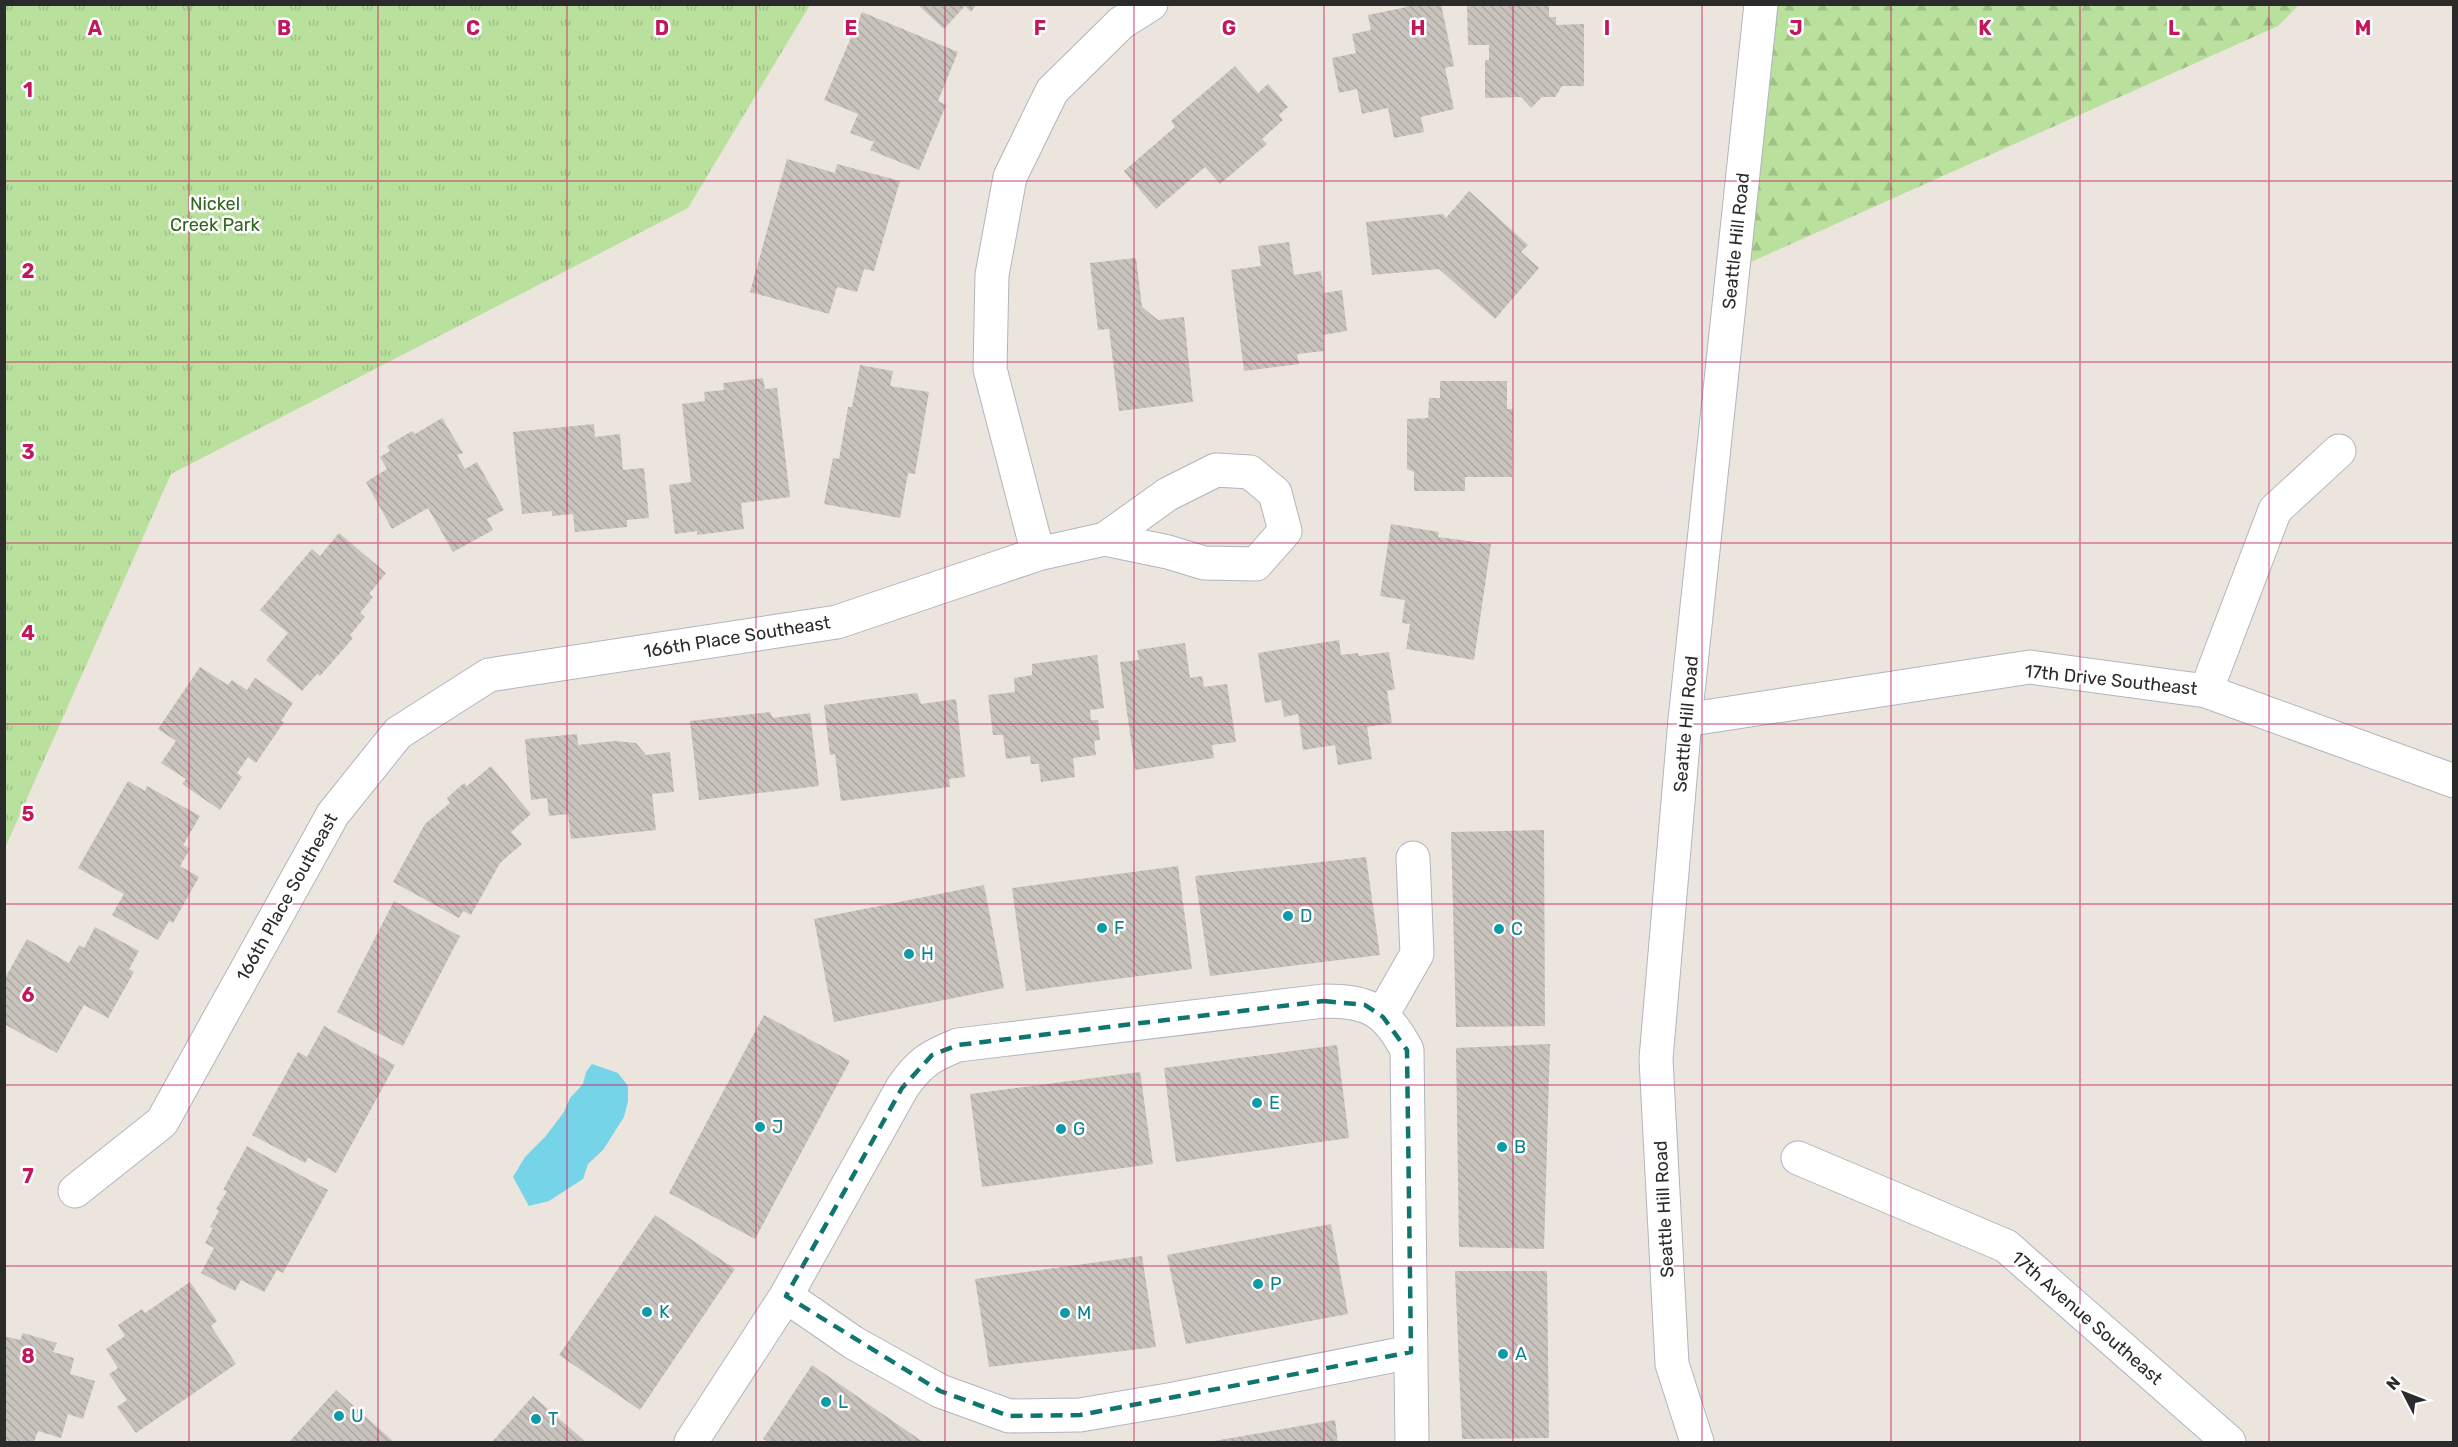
<svg xmlns="http://www.w3.org/2000/svg" width="2458" height="1447" viewBox="0 0 2458 1447" font-family="Rubik,sans-serif">
<defs>
<pattern id="forest-firs" width="22" height="20" patternUnits="userSpaceOnUse" patternTransform="scale(1.5)"><rect width="22" height="20" fill="#b9e09d"/><path d="M5 1l3.5 6h-7zM16 11l3.5 6h-7z" fill="#9fc087"/></pattern>
<pattern id="park-tufts" width="24" height="20" patternUnits="userSpaceOnUse" patternTransform="scale(1.5)"><rect width="24" height="20" fill="#b9e09d"/><path d="M3 7l-1-3M5 7V3M7 7l1-3M15 17l-1-3M17 17v-4M19 17l1-3" fill="none" stroke="#9fc087"/></pattern>
<pattern id="building-back-hatch" width="6" height="6" patternUnits="userSpaceOnUse" patternTransform="scale(1.5)"><rect width="6" height="6" fill="#c8c3bc"/><path d="M-1 5l2 2M0 0l6 6M5-1l2 2" fill="none" stroke="#aca8a2"/></pattern>
</defs>
<rect width="100%" height="100%" fill="#ece5de"/>
<path fill="url(#forest-firs)" d="M1761,5H2299L2278,26L1733,270Z"/>
<path fill="url(#park-tufts)" d="M5,4L810,5L688,208L171,474L5,848Z"/>
<path fill="#76d4e9" d="M592,1064L618,1073L628,1086V1101L624,1117L603,1150L588,1164L583,1179L549,1201L529,1206L513,1177L525,1157L545,1137L564,1112L570,1098L583,1084L586,1072Z"/>
<path fill="url(#building-back-hatch)" d="M917,4H977L971,12L965,6L944,29Z
M1406,4H1441L1454,66L1445,68L1454,109L1421,117L1424,132L1394,138L1388,108L1362,114L1357,89L1339,93L1332,58L1356,53L1352,34L1371,30L1368,15L1407,7Z
M1467,5H1549V17H1556V25L1584,24V86H1562L1555,97H1542L1531,108L1521,97L1485,98V60H1489V45H1468Z
M862,12L958,52L938,101L946,105L919,170L870,150L874,142L850,133L858,114L824,100Z
M1235,66L1258,93L1268,84L1288,107L1279,115L1283,120L1262,139L1267,144L1220,184L1205,167L1156,209L1124,171L1175,127L1171,121Z
M787,159L835,173L837,164L900,181L874,271L864,269L857,292L837,287L829,314L750,292Z
M1469,191L1528,245L1521,252L1539,268L1495,319L1439,269L1372,275L1366,222L1443,214L1446,218Z
M1289,242L1294,275L1321,271L1324,293L1342,290L1347,331L1323,335L1324,351L1297,354L1299,364L1244,371L1231,270L1261,266L1258,246Z
M1136,258L1142,307L1158,320L1184,317L1193,402L1119,411L1109,329L1098,330L1090,263Z
M860,365L893,371L890,386L929,392L915,474L908,473L900,518L824,504L833,458L839,459L848,407H852Z
M763,378L765,389L777,388L790,497L741,503L744,529L697,535V531L675,534L669,485L691,482L682,404L705,401L704,392L724,390L723,383Z
M1440,381H1507V409H1513L1512,477H1465V491H1414V472L1407,469V419L1428,418L1429,398H1440Z
M442,418L463,453L457,455L465,469L477,462L504,510L487,519L493,530L453,552L428,508L392,529L366,482L387,469L380,457L390,451L387,446L412,431L415,434Z
M594,424L595,437L620,434L623,470L644,468L649,518L627,520V527L575,532L573,514L552,516V511L522,514L513,432Z
M1391,524L1439,532L1438,537L1491,544L1474,660L1406,649L1410,624L1402,623L1405,600L1380,596Z
M339,533L386,573L369,594L373,597L360,613L365,617L350,635L353,638L320,676L317,674L302,691L266,660L288,633L260,610L312,549L320,556Z
M1339,640L1341,655L1358,653L1359,656L1389,652L1395,689L1387,691L1392,723L1367,727L1372,759L1338,765L1335,745L1303,750L1298,714L1284,717L1281,700L1265,703L1258,653Z
M1185,643L1190,678L1202,676L1204,687L1227,684L1236,742L1212,745L1214,758L1135,770L1120,662L1139,660L1137,650Z
M1097,655L1104,708L1090,710L1091,720H1098L1100,740L1094,741L1096,755L1073,758L1075,777L1041,782L1039,764H1031L1030,756L1006,759L1003,735H993L988,695L1015,692L1014,678L1032,675V664Z
M200,667L228,685L232,680L247,690L255,678L293,703L281,721L284,722L256,763L248,757L237,773L242,777L220,810L182,784L186,779L161,763L176,741L158,729Z
M917,693L921,704L956,699L965,777L949,779L950,787L841,801L835,754L830,755L824,705Z
M770,712L773,718L810,713L819,786L699,800L690,721Z
M577,734L578,745L614,741L636,743L646,755L670,752L674,792L652,794L656,830L571,839L568,814L549,816L547,798L531,800L525,739Z
M491,766L531,814L511,832L522,844L500,863L471,915L463,911L459,918L393,882L425,824L450,803L447,798L464,783L467,786Z
M128,781L145,791L147,786L200,816L183,845L190,849L180,866L199,877L173,923L169,921L158,940L112,915L124,894L78,868Z
M1544,830L1545,1026L1456,1027L1451,832Z
M1366,857L1380,955L1210,976L1195,876Z
M1178,866L1192,969L1026,991L1012,888Z
M984,885L1004,988L834,1022L814,919Z
M394,901L460,936L403,1046L337,1012Z
M95,927L139,951L129,969L134,972L108,1018L84,1005L57,1053L4,1024V980L27,939L69,963L79,945L84,948Z
M764,1015L850,1061L755,1239L669,1193Z
M324,1026L395,1065L336,1173L308,1158L305,1163L252,1135L298,1052L307,1057Z
M1550,1044L1544,1249L1459,1247L1456,1048Z
M1337,1045L1349,1138L1176,1162L1164,1068Z
M1140,1072L1153,1164L982,1187L970,1094Z
M247,1146L328,1190L283,1273L277,1270L264,1292L241,1280L235,1291L201,1273L214,1248L205,1243L213,1228L210,1227L219,1211L216,1209L227,1191L223,1190Z
M655,1215L735,1269L640,1410L559,1355Z
M1331,1224L1348,1314L1186,1344L1167,1255Z
M1142,1256L1156,1347L989,1367L975,1279Z
M1455,1271H1547L1549,1438L1462,1439Z
M190,1282L217,1321L211,1326L236,1364L136,1433L117,1407L127,1400L109,1374L118,1368L106,1349L125,1336L118,1325L142,1309L145,1313Z
M23,1333L57,1343L53,1352L74,1358L70,1374L95,1381L83,1419L68,1414L61,1438L38,1431L34,1442H4V1336L20,1340Z
M812,1365L923,1442H769L763,1439Z
M336,1390L394,1442H289Z
M533,1396L586,1442H492Z
M1335,1420L1338,1442H1214V1441Z"/>
<g fill="none" stroke-linecap="round" stroke-linejoin="round">
<defs>
<path id="minor" d="M1038,554L990,369L992,275L1010,177L1052,91L1121,23L1151,4
M2206,691L2275,510L2339,451
M1685,720L2030,667L2206,691L2454,781
M1382,1015L1417,954L1413,858
M1798,1158L2006,1246L2229,1442
M75,1191L162,1122L333,814L398,733L489,675L837,622L1038,554L1105,539L1168,552L1204,563L1256,564L1285,531L1275,493L1250,472L1216,470L1168,494L1105,539
M786,1296L854,1343L940,1391L1009,1416L1080,1415L1174,1399L1411,1352
M691,1442L786,1296L902,1088C919,1063 930,1056 958,1045L1324,1001C1369,1001 1386,1010 1407,1050L1412,1442"/>
<path id="tertiary" d="M1697,1442L1672,1364L1656,1059L1685,720L1761,4"/>
</defs>
<use href="#minor" stroke="#b1b5be" stroke-width="35"/>
<use href="#tertiary" stroke="#b1b5be" stroke-width="35"/>
<use href="#minor" stroke="#fff" stroke-width="33"/>
<use href="#tertiary" stroke="#fff" stroke-width="33"/>
</g>
<path fill="none" stroke="#0f766e" stroke-width="4.5" stroke-dasharray="12 8" stroke-linejoin="round" d="M1324,1001L1365,1005L1383,1017L1407,1050L1411,1352L1080,1415L1009,1416L940,1391L786,1296L902,1088L932,1055L958,1045Z"/>
<path fill="none" stroke="#c2185b" stroke-width="1.5" stroke-opacity="0.55" d="M189,4V1442M378,4V1442M567,4V1442M756,4V1442M945,4V1442M1134,4V1442M1324,4V1442M1513,4V1442M1702,4V1442M1891,4V1442M2080,4V1442M2269,4V1442M4,181H2454M4,362H2454M4,543H2454M4,724H2454M4,904H2454M4,1085H2454M4,1266H2454"/>
<g fill="#0f9aa8" stroke="#fff" stroke-width="2">
<circle cx="1288" cy="916" r="6"/>
<circle cx="1102" cy="928" r="6"/>
<circle cx="1499" cy="929" r="6"/>
<circle cx="909" cy="954" r="6"/>
<circle cx="1257" cy="1103" r="6"/>
<circle cx="760" cy="1127" r="6"/>
<circle cx="1061" cy="1129" r="6"/>
<circle cx="1502" cy="1147" r="6"/>
<circle cx="1258" cy="1284" r="6"/>
<circle cx="647" cy="1312" r="6"/>
<circle cx="1065" cy="1313" r="6"/>
<circle cx="1503" cy="1354" r="6"/>
<circle cx="826" cy="1402" r="6"/>
<circle cx="339" cy="1416" r="6"/>
<circle cx="536" cy="1419" r="6"/>
</g>
<g text-anchor="middle" stroke-width="5" stroke-linejoin="round" paint-order="stroke">
<g font-size="18" fill="#32651e" stroke="#fff">
<text x="215" y="210">Nickel<tspan x="215" dy="21">Creek Park</tspan></text>
</g>
<g font-size="18" fill="#2b2b2b" stroke="#fff">
<text transform="translate(1736 241) rotate(-84)" y="6">Seattle Hill Road</text>
<text transform="translate(737 637) rotate(-9)" y="6">166th Place Southeast</text>
<text transform="translate(2111 680) rotate(6)" y="6">17th Drive Southeast</text>
<text transform="translate(1686 724) rotate(-85)" y="6">Seattle Hill Road</text>
<text transform="translate(287 897) rotate(-61)" y="6">166th Place Southeast</text>
<text transform="translate(1664 1209) rotate(-93)" y="6">Seattle Hill Road</text>
<text transform="translate(2087 1318) rotate(41)" y="6">17th Avenue Southeast</text>
</g>
<g font-size="18" fill="#0d838f" stroke="#fff" text-anchor="start">
<text x="1300" y="922">D</text>
<text x="1114" y="934">F</text>
<text x="1511" y="935">C</text>
<text x="921" y="960">H</text>
<text x="1269" y="1109">E</text>
<text x="772" y="1133">J</text>
<text x="1073" y="1135">G</text>
<text x="1514" y="1153">B</text>
<text x="1270" y="1290">P</text>
<text x="659" y="1318">K</text>
<text x="1077" y="1319">M</text>
<text x="1515" y="1360">A</text>
<text x="838" y="1408">L</text>
<text x="351" y="1422">U</text>
<text x="548" y="1425">T</text>
</g>
</g>
<g font-size="20" text-anchor="middle" font-weight="bold" fill="#c2185b" stroke="#fff" stroke-width="5" stroke-linejoin="round" paint-order="stroke">
<text x="95" y="35">A</text>
<text x="284" y="35">B</text>
<text x="473" y="35">C</text>
<text x="662" y="35">D</text>
<text x="851" y="35">E</text>
<text x="1040" y="35">F</text>
<text x="1229" y="35">G</text>
<text x="1418" y="35">H</text>
<text x="1607" y="35">I</text>
<text x="1796" y="35">J</text>
<text x="1985" y="35">K</text>
<text x="2174" y="35">L</text>
<text x="2363" y="35">M</text>
<text x="28" y="97">1</text>
<text x="28" y="278">2</text>
<text x="28" y="459">3</text>
<text x="28" y="640">4</text>
<text x="28" y="821">5</text>
<text x="28" y="1002">6</text>
<text x="28" y="1183">7</text>
<text x="28" y="1363">8</text>
</g>
<rect width="2458" height="1447" fill="none" stroke="#2b2b2b" stroke-width="12"/>
<g transform="translate(2404 1393) rotate(312)" stroke="#ffffff" stroke-width="4.5" paint-order="stroke">
<path d="M0-4.5L10 22L0 15L-10 22Z" fill="#2b2b2b"/>
<text y="-9" font-size="16" font-weight="bold" text-anchor="middle" fill="#2b2b2b">N</text>
</g>
</svg>
